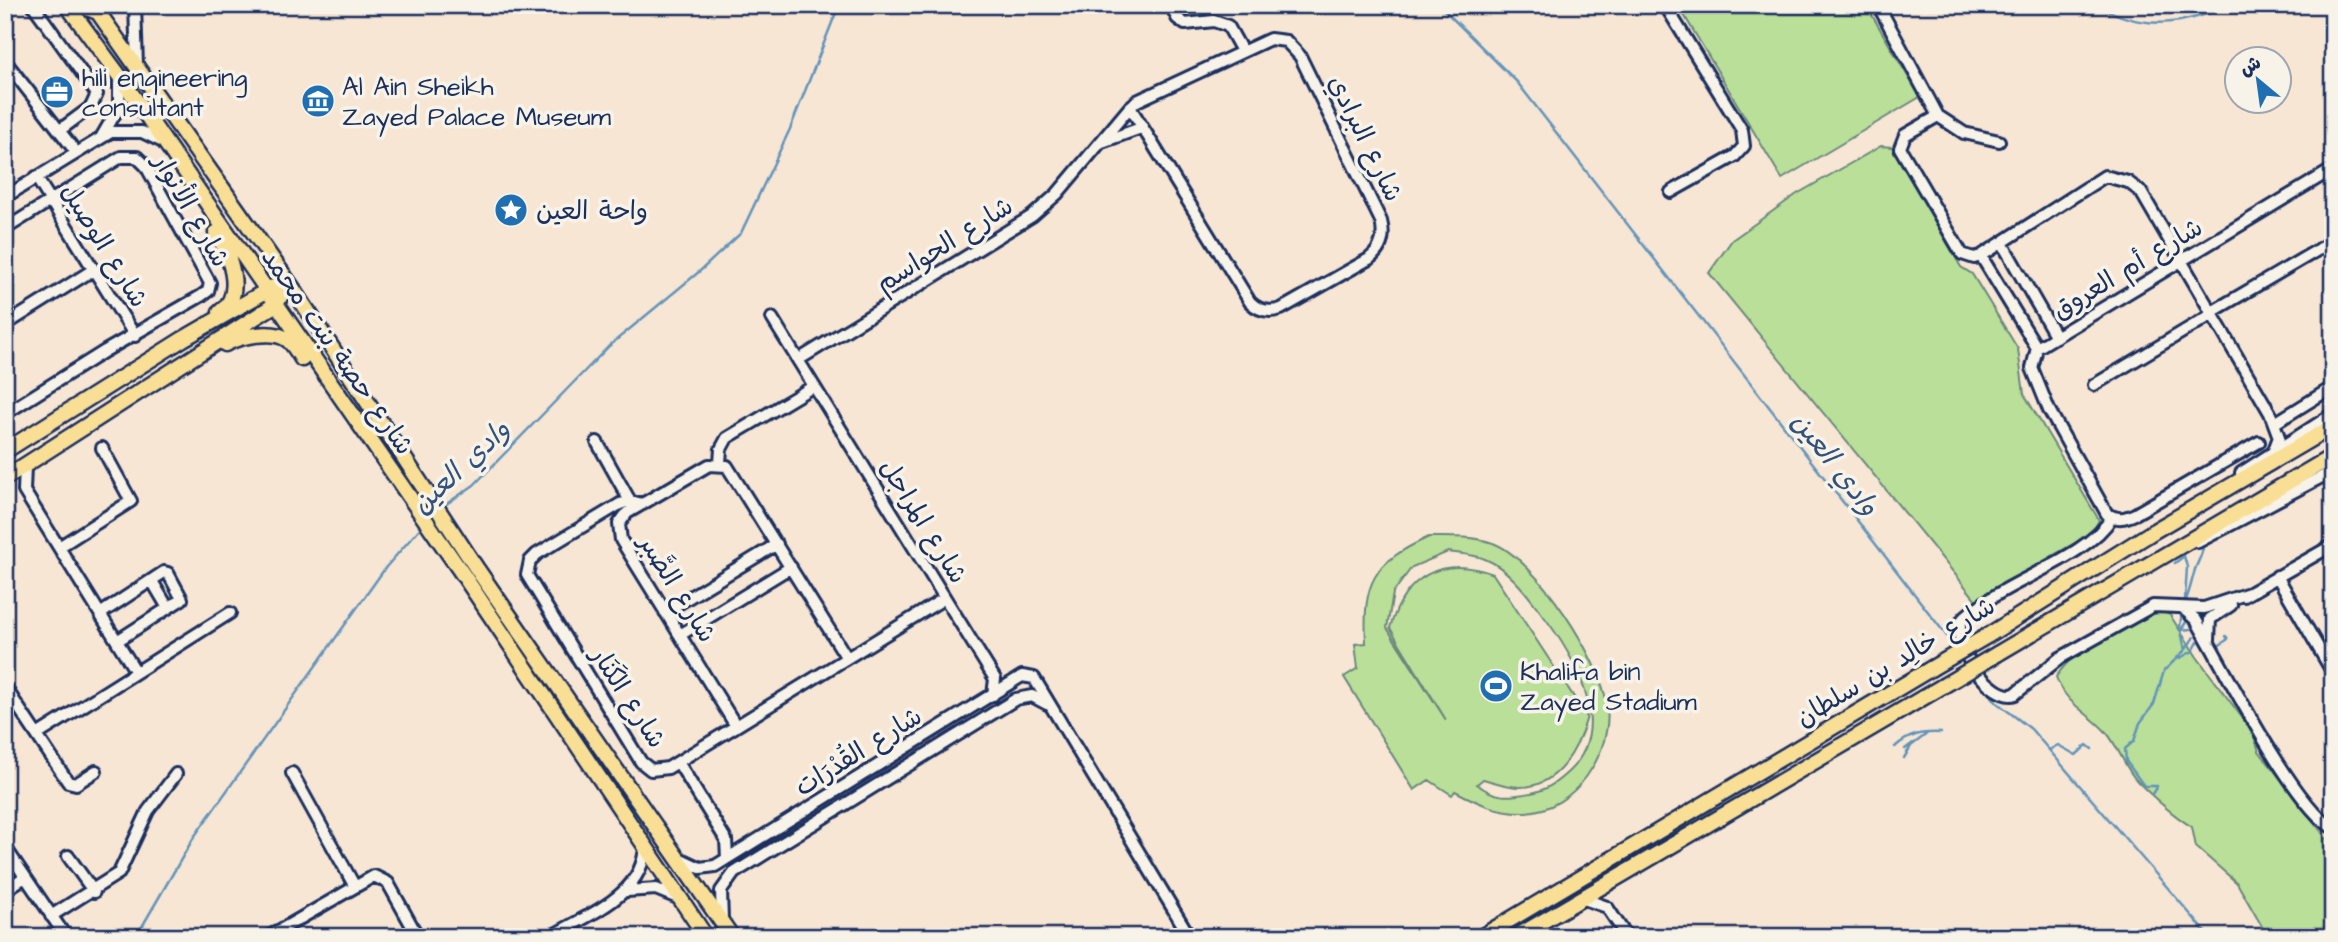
<svg xmlns="http://www.w3.org/2000/svg" width="2338" height="942" viewBox="0 0 2338 942" font-family="'Architects Daughter','Playpen Sans Arabic',sans-serif">
<rect width="100%" height="100%" fill="#f7e6d4"/>
<filter id="ink" filterUnits="userSpaceOnUse"><feTurbulence type="fractalNoise" baseFrequency=".0143" numOctaves="2"/><feDisplacementMap in="SourceGraphic" scale="14" xChannelSelector="R" yChannelSelector="G"/><feConvolveMatrix kernelMatrix="1 2 1 2 8 2 1 2 1" color-interpolation-filters="sRGB"/></filter>
<g filter="url(#ink)">
<path fill="#b9df99" stroke="#6a877c" stroke-width="2" fill-rule="evenodd" d="M1678,5H1866L1920,97L1782,179Z
M1881,146L1892,147L1961,267L1972,274L2018,349L2024,394L2099,520L2092,533L1976,600L1709,273L1732,240L1797,194Z
M1429,537C1450,537 1472,536 1493,543C1536,559 1601,660 1607,705C1613,752 1575,811 1525,812C1498,813 1478,803 1455,791L1452,795L1429,780L1414,790L1344,677L1358,668L1355,644L1366,643C1363,582 1372,563 1429,537ZM1448,552C1460,554 1474,554 1485,559C1507,568 1525,591 1539,610C1571,651 1618,726 1568,772C1557,782 1547,790 1531,793C1509,797 1495,799 1477,784L1483,779C1494,782 1508,787 1520,787C1559,787 1578,748 1587,717L1493,574C1441,555 1405,576 1390,628L1446,720L1387,628L1393,593L1412,567Z
M2161,611L2170,615L2197,657L2252,731L2259,751L2333,847V937H2268L2237,883L2196,847L2192,827C2171,814 2155,799 2138,782C2125,769 2119,747 2106,732C2088,712 2066,705 2056,677C2077,644 2125,625 2161,611Z"/>
<g fill="none" stroke-linecap="round" stroke-linejoin="round">
<path stroke="#6494ba" stroke-width="2.5" d="M1439,5L1517,82L1957,649
M2097,5C2147,33 2182,24 2232,5
M442,507L474,485L609,346L700,271L741,233L790,129L839,5
M2175,563L2184,556L2187,567L2185,600
M2184,605C2189,594 2191,584 2194,573C2196,563 2202,558 2203,547
M2181,630L2188,619
M2181,630L2191,629
M2217,647L2228,639L2226,636
M2186,649L2194,637
M2180,658L2193,651L2198,642
M1986,688L1996,702L2031,729L2210,937
M1895,747C1909,734 1923,732 1941,733
M1905,749L1913,743
M2049,750L2058,745L2076,755L2087,745L2092,749
M1904,758L1911,746L1928,733
M2152,794L2157,786H2144L2126,761L2125,749L2134,741L2140,723L2154,704L2164,671L2185,650L2180,626L2182,612
M136,937L194,837L386,567L422,526"/>
<defs>
<path id="minor" d="M33,5L97,94L91,107L60,130
M135,5L137,66
M1171,5L1177,18L1185,24L1214,21L1228,26L1242,51
M1665,5L1742,130L1744,146L1735,156L1671,192
M1878,5L1938,116L1964,133L1999,141
M5,61L76,152
M1938,116L1905,135L1900,148L1962,254L1974,258L1981,256L2105,176L2128,182L2141,192L2270,413L2279,437L2274,450
M102,136L119,107V77
M1102,142L1141,128
M36,177L135,336
M5,197L111,132H142L163,142
M5,229L121,157H137L146,166L210,283L208,291L201,296L105,351L11,410
M2002,243L2056,337
M1981,256L2037,348L2333,169
M2210,313L2333,241
M772,318L995,679L993,695
M5,325L93,270
M2037,348L2032,368L2049,410L2107,514C2118,520 2124,519 2135,514L2259,442
M798,360L1032,216L1057,194L1130,107L1137,101L1270,39L1286,41L1300,56L1381,221C1385,236 1382,249 1369,259L1281,309C1269,313 1259,311 1250,302L1130,107
M2094,385L2211,315
M2275,423L2333,387
M597,442L630,501
M720,463L721,449L727,438L814,386
M25,466L24,491L136,672
M2241,473L2333,414
M643,504L630,501L620,504L537,554L530,561L527,575L641,762L651,770L668,768L945,598
M2112,517C2090,554 2022,576 1985,602C1978,607 1968,613 1963,619C1946,642 1993,703 2015,694L2060,658L2153,606L2204,608L2249,593
M2198,542L2333,471
M59,547L131,501L102,448
M2277,576L2333,673
M152,581L168,608
M2244,596L2333,545
M2183,608L2196,620C2222,664 2294,807 2333,828
M665,612L777,544
M100,614L164,572L168,573L182,599L117,641
M680,635L791,567
M2209,640L2210,619L2231,605
M5,687L68,782L76,784L96,771
M736,726L621,540L619,524L627,513L709,465L727,466L847,658
M37,735L230,613
M678,762L726,840L727,858
M292,773L354,885
M5,847L66,937
M68,856L94,892
M679,858L700,868L715,866L1022,676L1034,678L1190,937
M5,890L25,877
M627,891L656,889L678,898
M1581,898L1607,907L1627,937
M51,916L119,873L148,811L176,774
M722,920L721,891L734,873L1016,699L1032,696L1047,704
M268,937L374,876L388,883L418,937
M550,937C588,914 644,896 645,845"/>
<path id="major" d="M67,5L118,74L464,576L706,937
M80,5L100,13
M93,5L292,287L477,569L732,937
M216,233C229,253 246,295 220,312
M225,344C240,336 274,329 288,340C294,345 298,353 302,359
M5,451L183,339L273,287
M5,478L276,304L283,292L284,275
M1987,636L2154,531L2333,426
M1997,654L2333,456
M1481,937L1932,668
M1516,937L1943,686"/>
</defs>
<use href="#minor" stroke="#1b2f5e" stroke-width="16"/>
<use href="#major" stroke="#1b2f5e" stroke-width="19"/>
<use href="#minor" stroke="#f7f3e8" stroke-width="10"/>
<use href="#major" stroke="#f9df96" stroke-width="14"/>
<defs>
<path id="major-bridge" d="M1932,668L1987,636
M1943,686L1997,654"/>
</defs>
<use href="#major-bridge" stroke="#1b2f5e" stroke-width="19" stroke-linecap="butt"/>
<use href="#major-bridge" stroke="#f9df96" stroke-width="14"/>
</g>
</g>
<defs>
<symbol id="office-disc" viewBox="-11 -11 22 22"><circle r="9.5" fill="#1f6fb2" stroke="#f7f3e8"/><path d="M-6-3h4V-5.5h4V-3h4V5H-6ZM-1-4.5V-3h2v-1.5ZM-6 0V1H6V0Z" fill="#fff"/></symbol>
<symbol id="museum-disc" viewBox="-11 -11 22 22"><circle r="9.5" fill="#1f6fb2" stroke="#f7f3e8"/><path d="M0-6L6-3V-2H-6V-3ZM-5-1h2V3h-2ZM-1-1h2V3h-2ZM3-1h2V3H3ZM-6 4H6V6H-6Z" fill="#fff"/></symbol>
<symbol id="sight-disc" viewBox="-11 -11 22 22"><circle r="9.5" fill="#1f6fb2" stroke="#f7f3e8"/><path d="M0-6L1.8-2.2L6-1.7L2.9 1.2L3.7 5.4L0 3.3L-3.7 5.4L-2.9 1.2L-6-1.7L-1.8-2.2Z" fill="#fff"/></symbol>
<symbol id="stadium-disc" viewBox="-11 -11 22 22"><circle r="9.5" fill="#1f6fb2" stroke="#f7f3e8"/><path d="M0-5a6.5 5 0 1 0 0 10a6.5 5 0 1 0 0-10ZM-3.5-1.8h7v3.6h-7Z" fill="#fff"/></symbol>
</defs>
<g fill-rule="evenodd">
<use href="#office-disc" x="38" y="73" width="38" height="38"/>
<use href="#museum-disc" x="299" y="82" width="38" height="38"/>
<use href="#sight-disc" x="492" y="191" width="38" height="38"/>
<use href="#stadium-disc" x="1477" y="667" width="38" height="38"/>
</g>
<g text-anchor="middle" stroke-width="7" stroke-linejoin="round" paint-order="stroke">
<g font-size="26" fill="#1b2f5e" stroke="#f7f3e8" text-anchor="start">
<text x="82" y="86">hili engineering<tspan x="82" dy="30">consultant</tspan></text>
<text x="342" y="95">Al Ain Sheikh<tspan x="342" dy="30">Zayed Palace Museum</tspan></text>
<text x="536" y="219">واحة العين</text>
<text x="1520" y="680">Khalifa bin<tspan x="1520" dy="30">Zayed Stadium</tspan></text>
</g>
<g font-size="26" fill="#1b2f5e" stroke="#f7f3e8">
<text transform="translate(1366 138) rotate(64)" y="9">شارع البرادي</text>
<text transform="translate(192 210) rotate(60)" y="9">شارع الأنوار</text>
<text transform="translate(944 244) rotate(-32)" y="9">شارع الحواسم</text>
<text transform="translate(105 245) rotate(58)" y="9">شارع الوصيل</text>
<text transform="translate(2127 268) rotate(-31)" y="9">شارع أم العروق</text>
<text transform="translate(338 351) rotate(55)" y="9">شارع حصة بنت محمد</text>
<text transform="translate(924 521) rotate(58)" y="9">شارع المراجل</text>
<text transform="translate(678 588) rotate(58)" y="9">شارع الصَّبر</text>
<text transform="translate(1895 661) rotate(-31)" y="9">شارع خالِد بن سلطان</text>
<text transform="translate(629 697) rotate(57)" y="9">شارع الكَنَار</text>
<text transform="translate(858 751) rotate(-32)" y="9">شارع القُدْرَات</text>
</g>
<g font-size="28" font-style="italic" fill="#33517d" stroke="#f7f3e8">
<text transform="translate(1836 463) rotate(52)" y="10">وادي العين</text>
<text transform="translate(460 466) rotate(-43)" y="10">وادي العين</text>
</g>
</g>
<rect width="2338" height="942" fill="none" stroke="#f7f3e8" stroke-width="28"/>
<rect x="14" y="14" width="2310" height="914" fill="none" stroke="#1b2f5e" stroke-width="2.5" filter="url(#ink)"/>
<g transform="translate(2258 80) rotate(331)"><circle r="33" fill="#f7f3e8" stroke="#9fa5b1" stroke-width="2"/>
<path d="M0-5L12 26L0 18L-12 26Z" fill="#1f6fb2"/>
<text y="-10" font-size="19" font-weight="bold" text-anchor="middle" fill="#1b2f5e">ش</text>
</g>
</svg>
